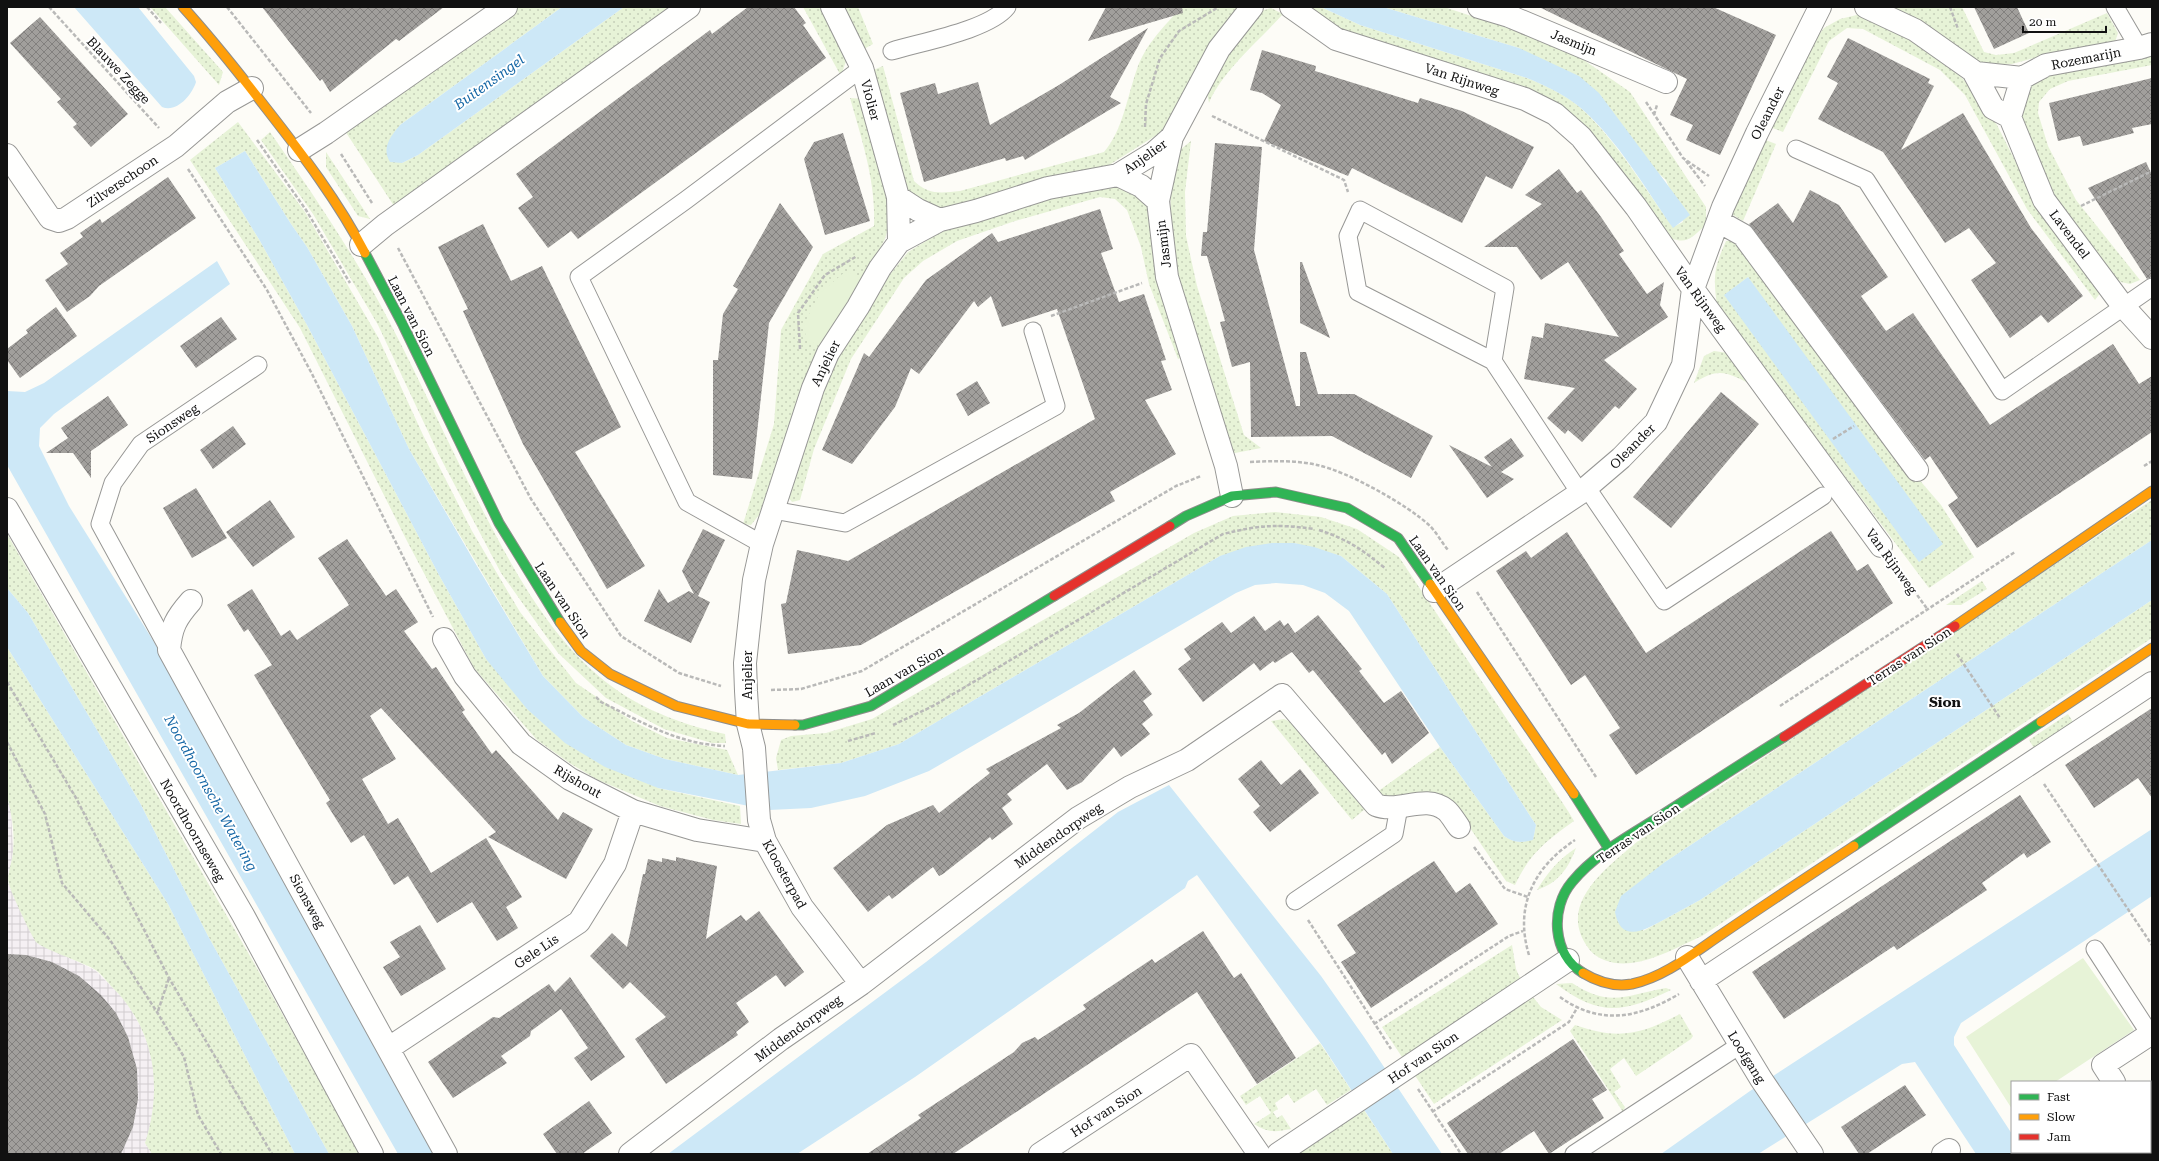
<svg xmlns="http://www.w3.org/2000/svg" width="2159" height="1161" viewBox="0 0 2159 1161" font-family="'Roboto Serif',serif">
<defs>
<pattern id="industrial-grid" width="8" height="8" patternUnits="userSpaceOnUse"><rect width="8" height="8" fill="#f5f0f3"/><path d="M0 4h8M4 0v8" fill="none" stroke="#d1cdcf"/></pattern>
<pattern id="grass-dots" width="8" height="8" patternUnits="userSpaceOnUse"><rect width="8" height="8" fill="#e7f3d7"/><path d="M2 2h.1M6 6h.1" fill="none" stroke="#c5cfb8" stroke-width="1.8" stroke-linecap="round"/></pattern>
<pattern id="building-cross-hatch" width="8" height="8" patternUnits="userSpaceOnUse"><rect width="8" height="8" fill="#a19f9c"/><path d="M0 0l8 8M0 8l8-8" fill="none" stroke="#82807e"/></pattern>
</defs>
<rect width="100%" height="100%" fill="#fdfcf7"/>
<path fill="url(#industrial-grid)" d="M7,797L11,810L13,851L8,883L36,942L95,970L125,1000L141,1027L150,1051L155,1075V1096L150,1127L145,1143L152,1154H7Z"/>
<path fill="url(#grass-dots)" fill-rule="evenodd" d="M150,7H165L223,72L219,85Z
M519,7H562L400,125L402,163L418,155L624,7H674L541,99L396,209L345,131Z
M803,7H819L827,19L846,61L841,76Z
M844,7H858L873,44L864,49Z
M1182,7H1237L1235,15L1163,131L1106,167L938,210L908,194L871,71L883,66L914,181C928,195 941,193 960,191L1104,152C1123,130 1127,97 1137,69C1145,45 1165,25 1182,7Z
M1301,7H1321L1360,25L1527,78C1546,86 1567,95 1583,110C1619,144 1644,188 1673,227L1683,222L1666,180L1519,48L1383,7H1444L1565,47L1630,92L1706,207V225C1689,240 1687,245 1664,236L1586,133L1339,34Z
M1893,7H1962L1984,52L1996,55L2014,53L2107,13L2118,33L2115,42L2041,56L2012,64L1985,65Z
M1271,8L1283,14C1260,40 1222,71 1209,103L1206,87L1232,45L1258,12Z
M1861,14L1889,27L1946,63L1964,80L1997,125L2036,202L2101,292L2095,300L2027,209L1965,95L1940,70L1863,29L1847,28L1829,41L1783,132L1770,127L1811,45L1824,28L1840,19Z
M2152,56V65L2068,81L2050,89L2039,102L2038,113L2048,146L2076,200L2140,280L2130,284L2121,282L2110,274L2068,218L2039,173L2019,120L2031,84L2043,76L2072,68Z
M850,98L865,99L886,185L890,221L885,239L864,279L823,348L795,411L759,515L751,525L743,524L774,424L781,330L823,254L874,226C876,182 862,140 850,98Z
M238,122L305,212L378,337L423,435L472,531L520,612L576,683L632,721L667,738L727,750L738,775L665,759L626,745L583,717L543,676L409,449L352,326L307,247L291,224L245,151L215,168L260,241L307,325L439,575L486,659L658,788L740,806L741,824L713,820L660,806L598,780L571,764L537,740L474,668L407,541L300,328L190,160Z
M270,132C312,193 355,255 389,321C421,382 449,446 481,507C515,573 553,644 614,688C643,710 690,727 725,734L726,743H712L664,729L606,698L558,653L501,573L440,457L378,325L313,214L261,140Z
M1763,139L1776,144L1743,221L1730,213Z
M1191,141L1185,192L1186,236L1197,286L1244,435L1261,448L1230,454L1209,371L1182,293L1172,238L1170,187L1176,153Z
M326,152L370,219L358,216L326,167Z
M1116,182L1150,205L1185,356L1178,359L1149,284L1141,247L1127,210L1115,199L1100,197L1015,221L957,241L923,261L904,278L851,359L814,449L800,500L792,502L787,496L791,473L837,355L880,287L908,252L941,232L1087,188Z
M1726,241H1734L1744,249L1910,469L1941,505L1974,557L1929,588L1717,306C1713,276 1714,268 1726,241ZM1748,277L1930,552L1919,561L1725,295Z
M1714,351L1728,353L1754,386C1728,373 1720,366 1694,383L1704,356Z
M2152,500V540L1665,862L1643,931L1700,900L2152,600V638L1702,936C1679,946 1656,960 1631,963C1616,965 1598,961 1589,949C1555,904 1607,868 1638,841Z
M1275,512L1321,517L1357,529L1399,557L1568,811L1574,821C1546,841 1530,853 1515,885L1506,881L1466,822L1387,799L1377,792L1440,747L1504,836C1514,843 1521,843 1533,839L1536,825L1387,594L1341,556L1294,543L1220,556L899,744L841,763L778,770L776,758L781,740L791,736L826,733L872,719L1194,533L1233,516Z
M7,534L254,963L360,1154H329L208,936L140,803L28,613L7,588Z
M1982,581L1987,589L1961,605H1946Z
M7,647L168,904L295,1154H152L145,1143C163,1087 155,1030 113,988C107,982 101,973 94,969C82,962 43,949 36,942C32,937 10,891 9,884C6,875 13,861 13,851C15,834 12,814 7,797Z
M2068,714L2073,722L2034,748L2029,740Z
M1284,719L1300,726L1365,809L1352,820L1271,721Z
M1576,848C1568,869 1558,883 1537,890C1548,872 1558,860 1576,848Z
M1512,945L1516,969L1521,980L1402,1057L1382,1027Z
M1572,983C1610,1008 1626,995 1666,988L1671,990C1623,1013 1600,1017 1556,984Z
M1533,997L1541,1007L1562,1020L1434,1104L1414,1074Z
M1680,1014L1693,1036L1691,1039L1636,1076L1624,1058L1610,1069L1621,1087L1614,1092L1625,1107L1623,1112L1570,1031L1575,1025C1618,1040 1640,1035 1680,1014Z
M1320,1043L1351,1090L1327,1105L1316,1089L1294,1103L1288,1094L1275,1103L1278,1109L1273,1112L1277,1118L1282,1115L1291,1129C1275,1132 1268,1133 1254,1124L1271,1113L1260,1096L1246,1105L1240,1096Z
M1364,1110L1393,1154H1299L1300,1153Z"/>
<path fill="#e7f3d7" d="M846,271L864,279L823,348L806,339L804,324L820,293Z
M2083,958L2134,1030L2055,1082H2012V1109L1966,1037Z"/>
<path fill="#cde8f7" d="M74,7H138L194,76L196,82C192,95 177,113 162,107Z
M562,7H624L418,155L402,163L390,162C381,148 391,136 400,125Z
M1321,7H1383L1519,48L1579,76L1599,93L1690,215L1673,228C1645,188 1619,142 1582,109C1566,95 1546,86 1527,78L1360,25Z
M245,151L291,224L307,247L352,326L409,449L474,561L543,676L583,717L626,745L665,759L738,775L841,763L899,744L1220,556L1246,547L1272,543H1294L1314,547L1341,556L1387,594L1536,825L1533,840C1521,843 1514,843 1504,836L1440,747L1349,611L1325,593L1303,585L1276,583L1255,585L1236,593L929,771L865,796L811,808L769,810L658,788L605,767L565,743L527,709L486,659L439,575L307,325L260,241L215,168Z
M217,261L230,284L54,414L40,428L39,446L69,506L154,642L254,815L443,1154H398L7,465V391L25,392L44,383Z
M1748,277L1943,544L1919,562L1724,295Z
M2152,540V600L1700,900C1689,906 1678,912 1667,918C1648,928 1621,946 1615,912L1621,896L1665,862Z
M7,588L28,613L140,803L208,936L329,1154H295L168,904L7,647Z
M1169,785L1321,976L1364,1037L1442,1154H1393L1322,1045L1197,875L1188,881L1185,888L915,1077L797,1154H668L926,962L1118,812Z
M2152,829V896L1961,1023L1954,1037V1045L2012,1134V1152H2024L2025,1154H1976L1915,1062L1902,1064L1758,1154H1661L1750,1091Z"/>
<path fill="url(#building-cross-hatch)" d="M262,7H444L399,41L396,39L330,92L322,79L320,81Z
M748,7H794L806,23L803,25L826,58L578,239L571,231L548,248L518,208L533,197L516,174L710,30L712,34Z
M1106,7H1182L1183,13L1088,41Z
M1539,7H1713L1776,35L1720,155L1686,140L1693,125L1670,115L1687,79Z
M1974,7H2017L2029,33L1994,49Z
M40,17L128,114L91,147L73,127L77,124L57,102L61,99L10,43Z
M1148,28L1110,97L1121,103L1025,160L1023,156L1006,161L1005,158L924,182L900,93L935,83L938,94L978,82L990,125L1059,85Z
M1848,38L1930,79L1928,83L1934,86L1901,150L1963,113L2031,228L2083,296L2048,323L2041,315L2010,338L1971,280L1996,263L1969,228L1945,243L1883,152L1818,119L1838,83L1827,77Z
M1262,50L1316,66L1315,71L1418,103L1420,98L1462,111L1534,147L1512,189L1486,176L1462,223L1352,168L1348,176L1264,141L1281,105L1262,93L1250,90Z
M2152,78V124L2132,128L2134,133L2083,146L2080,136L2058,141L2049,103Z
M843,133L870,221L825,235L804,159L814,142Z
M1215,143L1262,147L1254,250L1296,406H1300V352H1306L1318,394H1354L1433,436L1411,478L1332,436L1251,437L1250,362L1232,367L1220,322L1225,321L1207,256H1201L1203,232H1207Z
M2146,162L2152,175V277L2147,279L2088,188Z
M1559,169L1577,193L1581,190L1601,217L1624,251L1619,254L1647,294L1664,282L1660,305L1668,317L1604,360L1637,389L1619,409L1615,406L1582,442L1568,430L1565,434L1547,418L1575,388L1524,379L1532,336L1543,338L1545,323L1619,337L1568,262L1541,280L1517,247H1484L1542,204L1525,195Z
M168,177L196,218L99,286L90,296L67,312L45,280L68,264L60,253L83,237L80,233L100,219L102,223Z
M1810,190L1839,205L1888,277L1861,296L1886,331L1913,313L1990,425L2113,344L2139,384L2152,376V432L1977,548L1948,505L1958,498L1930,456L1925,460L1749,224L1778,203L1793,223Z
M780,203L813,247L769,323L752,479L713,475V360H718L723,314L738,289L733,286Z
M1100,209L1113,249L1101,253L1119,302L1144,294L1166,360L1161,361L1172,390L1145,400L1176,454L1110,492L1115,501L861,645L788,654L781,604L786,603L797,550L848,561L1095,419L1057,309L1002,327L991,296L978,307L974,301L919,374L911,368L895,407L852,464L822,450L864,353L869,357L926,280L992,233L998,242Z
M483,224L511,281L542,266L621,427L575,452L645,566L607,589L523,444L463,311L468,309L438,247Z
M1300,262H1302L1330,338L1300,323Z
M56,307L77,336L20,378L7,360V349L28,333L26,330Z
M221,317L237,339L196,368L180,346Z
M977,381L990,403L968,416L956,394Z
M1721,392L1759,424L1671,528L1633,497Z
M108,396L128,425L91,451V478L73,453H46L68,438L61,428Z
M233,426L246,444L213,469L200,450Z
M1511,438L1524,456L1501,472L1514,479L1487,498L1449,445L1492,467L1484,457Z
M196,488L227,538L192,558L163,508Z
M270,500L295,537L253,567L226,532Z
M703,529L725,540L698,596L710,602L691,643L644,621L659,589L668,603L689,591L694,594L682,571Z
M1831,531L1857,571L1868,564L1893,603L1636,775L1609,735L1620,728L1585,675L1571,685L1496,571L1526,551L1531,558L1567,532L1646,653Z
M347,539L386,596L396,589L418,622L404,631L432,669L436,667L465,710L462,712L492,754L496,750L558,820L563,812L593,829L566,879L488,837L496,832L381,708L370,716L396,759L362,779L388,824L398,818L431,873L486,838L522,897L506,907L518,928L497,941L472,902L437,923L408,876L394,885L364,835L351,843L326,803L330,800L254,675L272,665L248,629L244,632L227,605L252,589L281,636L290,630L297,640L349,605L318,558Z
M1318,615L1362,669L1359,671L1384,703L1401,691L1429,733L1392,764L1385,752L1382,755L1313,670L1309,673L1292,652L1275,663L1273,661L1260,671L1254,663L1203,702L1178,669L1191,659L1184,649L1222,622L1231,633L1254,616L1265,631L1280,620L1284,626L1288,623L1295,633Z
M1134,670L1152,694L1143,701L1153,715L1142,724L1150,734L1121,757L1114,747L1082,782L1067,790L1047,764L1007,794L1012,800L1002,808L1013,824L992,840L990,837L943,874L939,876L933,867L892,899L889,895L868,912L833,868L887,825L933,805L939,813L990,773L986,769L1061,728L1057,725L1079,713Z
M2152,708V798L2138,778L2094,808L2065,765Z
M1261,760L1281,785L1300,769L1319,793L1270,832L1253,812L1260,806L1238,779Z
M2020,795L2051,842L2027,858L2024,853L1982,883L1987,890L1897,950L1894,946L1784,1019L1752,972Z
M676,857L717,866L706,939L741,915L746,921L759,911L804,972L785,987L776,975L736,1003L749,1022L736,1032L738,1035L666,1084L635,1039L666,1017L630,982L623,989L590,956L612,933L627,947L643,874H645L648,859L662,862V858L676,861Z
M1434,861L1456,893L1470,883L1498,924L1371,1008L1341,962L1356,953L1337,925Z
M420,925L446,969L401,996L383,967L400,957L390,942Z
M1203,931L1234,978L1241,973L1296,1058L1257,1084L1197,992L953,1154H867L921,1118L918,1115L1014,1052L1022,1043L1035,1037L1038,1040L1086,1009L1083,1005L1152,959L1155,963Z
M7,954L26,955L52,962L79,976L101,995L116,1013L128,1037L137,1069L138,1099L133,1127L121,1154H7Z
M570,977L625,1057L591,1081L574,1058L588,1048L561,1009L531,1031L530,1036L501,1056L507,1063L453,1098L428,1062L493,1017L499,1018L549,984L555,992Z
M1573,1039L1607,1090L1592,1099L1604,1118L1549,1154L1534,1131L1499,1154H1468L1447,1123Z
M1905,1085L1926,1115L1867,1154H1859L1841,1127Z
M589,1101L612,1133L582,1154H557L543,1134Z"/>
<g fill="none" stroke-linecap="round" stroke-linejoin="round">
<defs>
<path id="lane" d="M2115,7L2139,48
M892,51C921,42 989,30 1007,7
M1796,149L1866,180L2002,391L2152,287
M1493,361L1505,288L1360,210L1348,236L1358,292L1493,361L1580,493
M1587,488L1664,601L1823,496
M773,510L845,523L1056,406L1033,331
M762,544L687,502L579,277L686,200L862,68
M169,650L100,524L113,483L141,444L258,365
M1295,901L1394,834L1399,807
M2095,949L2150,1034
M1574,1154L1740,1045"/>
<path id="street" d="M832,7L862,68L898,197L899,242
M1291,7L1336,39L1525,99L1555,114L1581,137L1636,207L1693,289L1881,546
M1479,7L1509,16L1666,82
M1866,7L1915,30L1976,73L2022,78
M1973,71L1993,108L2010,117
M2022,78L2010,117L2044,200L2123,306L2152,338
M2022,78L2046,65L2139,48L2152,44
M299,150L326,133L506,7
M7,155L50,218L59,221L67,218L176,146L227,102L252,88
M1118,175L1154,153L1172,137
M898,197L918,210L940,220
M1718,221L1743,235L1917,470
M361,245L385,225L689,7
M1232,496L1226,466L1167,277L1158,201L1172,137L1219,49L1252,7
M7,509L243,915L372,1154
M1434,591L1580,493L1621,458L1656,422L1683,365L1693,289L1723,207L1757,133L1820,7
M191,601C176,618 171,627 169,650L446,1154
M444,639L465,676L521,744L570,779L633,811L697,830L765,841
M1687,957L1761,1079L1812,1154
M1701,981L2152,683
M861,984L802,907L765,841L759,820L754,748L748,724L746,691L745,663L754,580L762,544L813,388L828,353L858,307L880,268L899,242L940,220L976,211L1048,188L1118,175L1141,186L1158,201
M389,1048L579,922L615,864L633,811
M2114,1082L2103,1065L2152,1033
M2150,1138L2152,1141
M630,1154L781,1039L861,984L1078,818L1130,787L1187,760L1282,695L1376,805C1399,814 1425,793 1446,810C1451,814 1455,822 1459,827
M1040,1154L1191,1055L1259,1154
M1278,1154L1568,960
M1943,1154L1949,1150"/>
<path id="fast" d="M365,253L403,325L499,523L560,622
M1170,526L1186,516L1232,496L1276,492L1347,508L1398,538L1430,584
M795,725H803L871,706L1054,596
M1574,794L1609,849
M1854,846L2041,722
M1583,973C1552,954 1550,908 1572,882C1595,854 1629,836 1659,817C1701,790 1742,763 1784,737"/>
<path id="slow" d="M183,7C212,39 239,73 266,108C302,154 338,201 365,253
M1430,584L1574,794
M560,622L581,651L610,674L676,706L748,724L795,725
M1955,626L2152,491
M2041,722L2152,648
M1583,973C1598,982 1615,987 1632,984C1665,977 1695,952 1722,934C1766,904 1810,875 1854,846"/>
<path id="jam" d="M1054,596L1170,526
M1784,737L1955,626"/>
</defs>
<use href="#lane" stroke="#979795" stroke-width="19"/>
<use href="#street" stroke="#979795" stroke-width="24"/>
<use href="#fast" stroke="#8e8d8b" stroke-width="11"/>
<use href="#slow" stroke="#8e8d8b" stroke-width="11"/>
<use href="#jam" stroke="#8e8d8b" stroke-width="11"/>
<path stroke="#b9b9b8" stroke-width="2.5" stroke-dasharray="4 2" stroke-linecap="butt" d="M49,7L159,128
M147,7L161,23
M227,7L311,113
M1950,7L1958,29
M1646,102L1683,158L1709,176
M1654,115L1657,105
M1212,116L1344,180L1348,192
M1145,127L1146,104L1160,58L1179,31L1217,8
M257,140L306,210L350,283
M341,154L372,203
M1686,161L1705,186
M188,169L267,290L311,372L433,617
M2081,206L2152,171
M398,248L531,499L621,636L679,673L721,686
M1051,316L1142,283
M800,349L798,313L825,275L857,256
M1833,439L1854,426
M1250,462C1273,461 1295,460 1317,465C1347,471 1408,505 1430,526C1437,533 1442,543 1448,550
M2144,466L2152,461
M1319,530C1347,539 1363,550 1386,569
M1896,566L1928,610
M1477,592L1596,777
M1957,654L2000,718
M7,682L76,798L169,978L272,1154
M771,690L801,689L862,671L1176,486L1201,476
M596,697L601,702C642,722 677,744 725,746
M1780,706L2015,552
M893,725L933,706L1223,534C1260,525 1277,524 1314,529
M848,741L876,733
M7,742L45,814L62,883L110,940L157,1012L184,1057L198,1115L221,1154
M2044,784L2152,945
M1474,847L1505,889L1528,897
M1308,920L1391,1049
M1529,955C1514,906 1534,867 1575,840
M1560,997C1600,1026 1639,1018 1679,994
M158,1011L169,978
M1374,1024L1509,936L1523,931
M1418,1089L1461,1154
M1432,1112L1569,1022L1577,1008"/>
<use href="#lane" stroke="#fffffe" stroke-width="17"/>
<use href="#street" stroke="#fffffe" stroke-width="22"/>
<use href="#fast" stroke="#30b455" stroke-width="9"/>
<use href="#slow" stroke="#ff9f0a" stroke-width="9"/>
<use href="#jam" stroke="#e5322d" stroke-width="9"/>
</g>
<g text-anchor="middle" stroke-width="4" stroke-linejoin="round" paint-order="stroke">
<g font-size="13" fill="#111" stroke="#fff">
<text transform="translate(1574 42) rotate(22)" y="5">Jasmijn</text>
<text transform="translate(2086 58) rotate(-11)" y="5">Rozemarijn</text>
<text transform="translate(119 70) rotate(47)" y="5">Blauwe Zegge</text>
<text transform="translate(1462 79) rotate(18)" y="5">Van Rijnweg</text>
<text transform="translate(871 100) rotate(75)" y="5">Violier</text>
<text transform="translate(1767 113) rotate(-63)" y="5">Oleander</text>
<text transform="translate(1145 156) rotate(-35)" y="5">Anjelier</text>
<text transform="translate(122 181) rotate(-34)" y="5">Zilverschoon</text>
<text transform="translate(2070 234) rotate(53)" y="5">Lavendel</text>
<text transform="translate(1163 244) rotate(-97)" y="5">Jasmijn</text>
<text transform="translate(1701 299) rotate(54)" y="5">Van Rijnweg</text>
<text transform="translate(412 316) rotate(63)" y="5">Laan van Sion</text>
<text transform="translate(825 363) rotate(-64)" y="5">Anjelier</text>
<text transform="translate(172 423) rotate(-34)" y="5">Sionsweg</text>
<text transform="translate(1632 446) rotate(-45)" y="5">Oleander</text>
<text transform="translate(1892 561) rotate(54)" y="5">Van Rijnweg</text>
<text transform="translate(1438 573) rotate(55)" y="5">Laan van Sion</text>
<text transform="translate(563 600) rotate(56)" y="5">Laan van Sion</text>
<text transform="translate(1909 656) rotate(-33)" y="5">Terras van Sion</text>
<text transform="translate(904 671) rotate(-30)" y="5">Laan van Sion</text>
<text transform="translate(747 675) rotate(-90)" y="5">Anjelier</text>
<text transform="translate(578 781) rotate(30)" y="5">Rijshout</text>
<text transform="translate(193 830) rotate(60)" y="5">Noordhoornseweg</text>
<text transform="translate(1638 833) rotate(-34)" y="5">Terras van Sion</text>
<text transform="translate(1058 835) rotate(-35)" y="5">Middendorpweg</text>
<text transform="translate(785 874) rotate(61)" y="5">Kloosterpad</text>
<text transform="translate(308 901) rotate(61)" y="5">Sionsweg</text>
<text transform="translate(536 951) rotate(-34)" y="5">Gele Lis</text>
<text transform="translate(798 1028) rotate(-36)" y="5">Middendorpweg</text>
<text transform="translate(1423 1057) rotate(-34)" y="5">Hof van Sion</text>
<text transform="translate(1747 1057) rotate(58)" y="5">Loofgang</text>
<text transform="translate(1106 1111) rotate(-33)" y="5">Hof van Sion</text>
</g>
<g font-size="14" font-style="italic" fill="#1768a6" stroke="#fff">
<text transform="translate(489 82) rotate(-36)" y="5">Buitensingel</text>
<text transform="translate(211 793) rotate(61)" y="5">Noordhoornsche Watering</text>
</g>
<g font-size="14" font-weight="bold" fill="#111" stroke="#fff">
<text x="1945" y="707">Sion</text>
</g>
</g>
<rect width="2159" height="1161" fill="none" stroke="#111111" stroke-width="16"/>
<rect x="2011" y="1081" width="140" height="72" fill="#ffffff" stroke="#a0a0a0"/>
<rect x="2019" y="1094" width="20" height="6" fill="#30b455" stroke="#a0a0a0"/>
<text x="2047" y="1101" font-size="12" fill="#111111">Fast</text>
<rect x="2019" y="1114" width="20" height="6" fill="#ff9f0a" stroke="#a0a0a0"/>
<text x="2047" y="1121" font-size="12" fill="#111111">Slow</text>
<rect x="2019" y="1134" width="20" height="6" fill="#e5322d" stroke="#a0a0a0"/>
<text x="2047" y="1141" font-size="12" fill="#111111">Jam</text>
<path d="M2023 26v6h83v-6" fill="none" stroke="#111111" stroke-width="2"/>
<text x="2029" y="26" font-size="12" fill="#111111" stroke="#ffffff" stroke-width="3" paint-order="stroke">20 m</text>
</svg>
